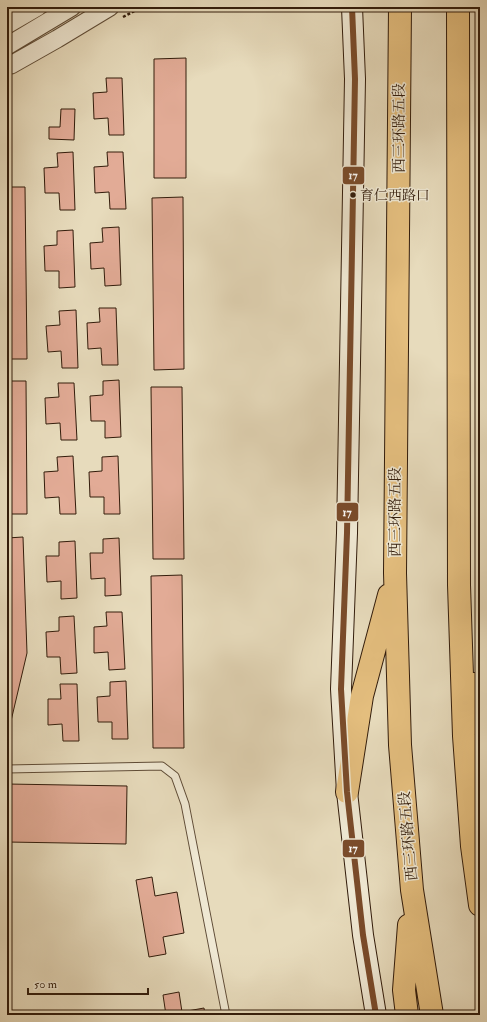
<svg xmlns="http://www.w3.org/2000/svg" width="487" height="1022" viewBox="0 0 487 1022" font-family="'IM FELL Double Pica','Noto Serif SC',serif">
<rect width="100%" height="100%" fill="#e7dbbc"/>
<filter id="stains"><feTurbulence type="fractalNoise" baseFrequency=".005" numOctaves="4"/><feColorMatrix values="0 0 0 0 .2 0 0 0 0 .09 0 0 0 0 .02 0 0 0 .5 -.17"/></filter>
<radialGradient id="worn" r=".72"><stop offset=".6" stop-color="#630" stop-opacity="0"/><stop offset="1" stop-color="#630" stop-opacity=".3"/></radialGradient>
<path fill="#e2ab96" stroke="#321c0b" d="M186,58V178H154V59Z
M106,78H122L124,135H109L108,118L94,119L93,93L107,92Z
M61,109H75L74,140L49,139V127H60Z
M73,152L75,210H60L59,193H45L44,168L58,167L57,153Z
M107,152H123L126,209H110L109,192L95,193L94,167L108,166Z
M7,187H25L27,359H7Z
M183,197L184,369L154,370L152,198Z
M119,227L121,285L105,286L104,268L91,269L90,243L103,242L102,228Z
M73,230L75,287L59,288V271H45L44,246L57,245V231Z
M99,308H116L118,365H102L101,348L88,349L87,323L100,322Z
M76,310L78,368H62L61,351L48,352L46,326L60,325L59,311Z
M119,380L121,437L105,438V421H91L90,396L103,395V381Z
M7,381H26L27,514H7Z
M58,383H74L77,440H61L60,423L46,424L45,398L59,397Z
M151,387H182L184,559H153Z
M73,456L76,514H60L59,497L45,498L44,472L58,471L57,457Z
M118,456L120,514H104V497H90L89,472L102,471V457Z
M23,537L27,653L11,721L7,720V538Z
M119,538L121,595L105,596V578L91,579L90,553H103V539Z
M75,541L77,598L61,599V581L47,582L46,556H59V542Z
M182,575L184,748H153L151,576Z
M106,612H122L125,669L109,670L108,652L94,653V627L107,626Z
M74,616L77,673L61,674L60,657H47L46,632L59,631V617Z
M126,681L128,739H112V722H98L97,697L110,696V682Z
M60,684H77L79,741H63L62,724L48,725V699H61Z
M7,784L127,786L126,844L7,842Z
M152,877L155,896L177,892L184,933L163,937L166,954L149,957L136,880Z
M179,992L182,1012L204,1008L205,1015H166L163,995Z"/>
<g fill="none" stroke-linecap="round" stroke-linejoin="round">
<defs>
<path id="service" d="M7,769L162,766L175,776L185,804L226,1015"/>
<path id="tertiary" d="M7,25L38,7
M7,46L72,7
M7,65H11L57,39L110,7"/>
<path id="secondary" d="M352,7L355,79L347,533L341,689L347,792L363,935L376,1015"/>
<path id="trunk" d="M400,7L395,573L400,745L412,890L432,1015
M458,7L459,585L464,736L472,846L480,905
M474,684L480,724
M347,792L362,696L389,595
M407,1015L404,990L409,925"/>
</defs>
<use href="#service" stroke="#5f4c37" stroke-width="9"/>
<use href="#tertiary" stroke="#5f4c37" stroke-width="19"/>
<use href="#secondary" stroke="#321c0b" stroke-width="22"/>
<use href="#trunk" stroke="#321c0b" stroke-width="24"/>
<path stroke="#321c0b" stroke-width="2.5" stroke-dasharray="3 2" stroke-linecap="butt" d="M123,17L142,7"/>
<use href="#service" stroke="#efe8d3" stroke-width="7"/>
<use href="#tertiary" stroke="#efe8d3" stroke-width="17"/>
<use href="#secondary" stroke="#efe8d3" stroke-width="20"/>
<use href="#trunk" stroke="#e4be7e" stroke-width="22"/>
<defs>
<path id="bus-1" d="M352,7L355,79L347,533L341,689L347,792L363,935L376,1015"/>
</defs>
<use href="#bus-1" stroke="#efe8d3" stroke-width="9"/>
<use href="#bus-1" stroke="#7a4b2a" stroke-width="6"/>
</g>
<circle fill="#321c0b" stroke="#efe8d3" stroke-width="1.5" cx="353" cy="195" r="3.5"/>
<g text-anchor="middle" stroke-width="3" stroke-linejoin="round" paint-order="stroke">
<g font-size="14" fill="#321c0b" stroke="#efe8d3" text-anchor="start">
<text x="360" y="200">育仁西路口</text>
</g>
<g font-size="15" fill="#321c0b" stroke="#efe8d3">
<text transform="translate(399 128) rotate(-90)" y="5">西三环路五段</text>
<text transform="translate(395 512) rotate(-90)" y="5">西三环路五段</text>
<text transform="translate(408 836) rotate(-95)" y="5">西三环路五段</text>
</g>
</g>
<g stroke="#efe8d3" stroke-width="1.5">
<rect x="342" y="166" width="23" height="19" rx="4" fill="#7a4b2a"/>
<rect x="336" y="502" width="23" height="20" rx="4" fill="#7a4b2a"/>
<rect x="342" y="839" width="23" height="19" rx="4" fill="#7a4b2a"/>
</g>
<g font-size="11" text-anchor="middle" font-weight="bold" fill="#fff">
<text x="353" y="179">17</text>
<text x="347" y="516">17</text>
<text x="353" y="852">17</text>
</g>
<rect width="487" height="1022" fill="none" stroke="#e7dbbc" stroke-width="24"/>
<rect x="8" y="8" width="471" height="1006" fill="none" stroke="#321c0b" stroke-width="2"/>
<rect x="12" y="12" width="463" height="998" fill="none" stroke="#321c0b"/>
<path d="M28 988v6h120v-6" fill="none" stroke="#321c0b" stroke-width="2"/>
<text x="34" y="988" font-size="12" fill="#321c0b" stroke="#efe8d3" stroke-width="3" paint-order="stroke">50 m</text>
<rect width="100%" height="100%" filter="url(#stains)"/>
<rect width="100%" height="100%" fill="url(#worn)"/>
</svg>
